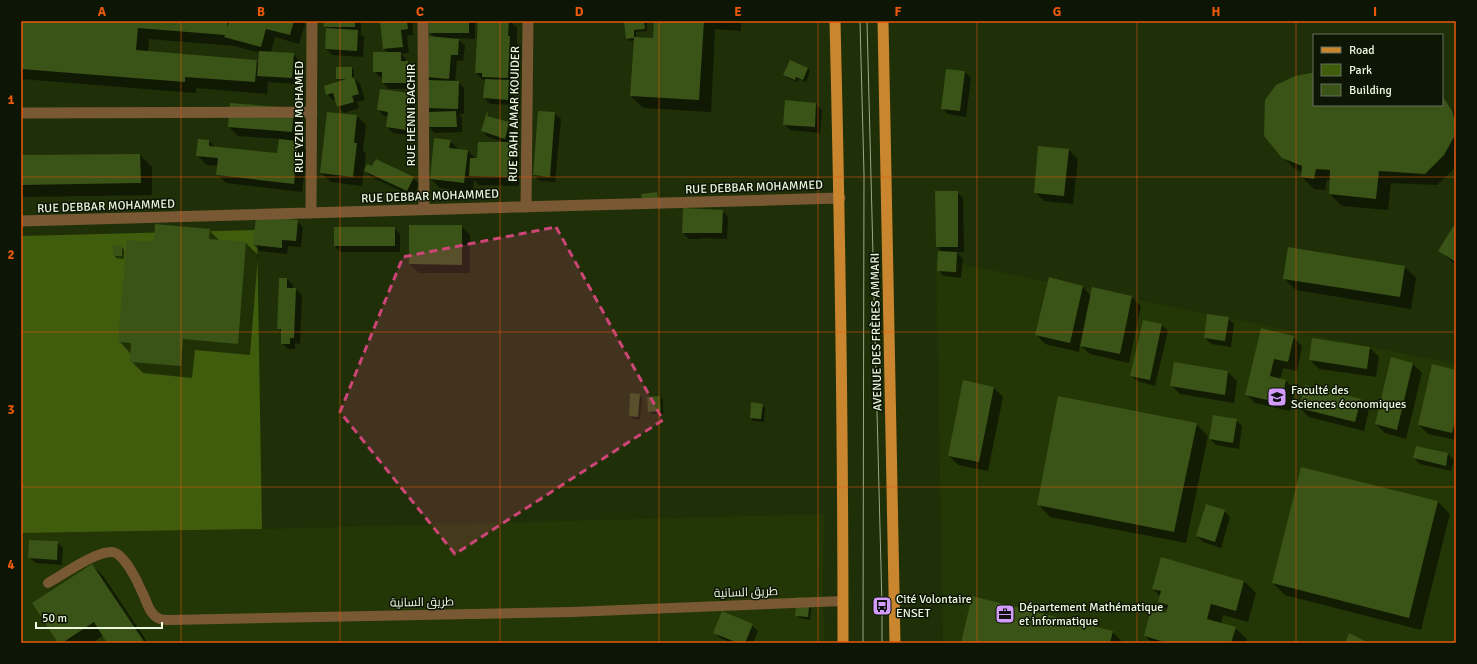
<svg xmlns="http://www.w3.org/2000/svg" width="1477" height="664" viewBox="0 0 1477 664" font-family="Signika,Cairo,sans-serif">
<rect width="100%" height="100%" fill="#1f2f07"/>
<path fill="#233605" d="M936,259L1456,364V643H943Z
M824,514L823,598L825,643H21V533L262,529Z"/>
<path fill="#3f5d0d" d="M257,230L262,529L21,533V236Z"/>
<path fill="#0007" fill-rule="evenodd" d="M21,21H302L305,24L299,44L275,37L271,52L293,54L299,60L298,84L268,82L267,94L196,88V93L21,79ZM149,39L234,46L260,53L259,63L257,61L148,52Z
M324,21H361V33H359L364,37L363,57L332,55L326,49L327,29L325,26Z
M392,21H412L413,35H407L409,53L401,54L406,59V62L414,68V89H389L383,83V77H380L374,71L388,53L384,49Z
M430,21H475V39L457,38L465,46L463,61L457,60L455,82H458L464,88V114H459L462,118V132L435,133L429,127L431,113L427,108L431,82L427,77L435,38L430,32Z
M479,21H510L517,28V43L519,46L517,87H515L514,105L490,104L484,98L485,82L476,73Z
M630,21H645L647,23V31L636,32V38L654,39L655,21H741V31L715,29L711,112L643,108L631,96L634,40L629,41L627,38Z
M352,68L354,70V78L360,84L365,100L357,102L359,108L344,113L338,106L336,100H333L327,94L341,82L337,79Z
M808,68L810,71L806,82L799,79L798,82L787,78L784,75Z
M947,70L965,72L971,78L966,117L948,114L942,108Z
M1314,75V105H1442V98L1456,113V167L1437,185L1391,183L1388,210L1342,206L1330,194V180H1327L1325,190L1314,189L1302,177V172L1295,169L1283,157Z
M409,94L415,100L413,115L415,117L412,136L393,133L387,127L388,117L384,116L378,110Z
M786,101L816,104L822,110L820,133L790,130L784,124Z
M293,109L302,118L301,141L296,140L307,151L302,192L226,183L217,174L218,166L207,165L197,155L209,141L215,147L278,155L280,139L238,136L229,127Z
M554,113L561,119L555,182L540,181L534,175Z
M357,116L366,125L363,151L366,153L362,186L331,182L321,173Z
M486,117L509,123L515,129L511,144L519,152V186L479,185L474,180L473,192L440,188L431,179L435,139L450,141L459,150L468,151L476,159L506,143L488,137L482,131Z
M1069,150L1078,159L1073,204L1044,201L1035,192Z
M140,155L152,167V195L23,197L21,195V156Z
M365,171L413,178L419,184L413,196L371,177Z
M957,192L963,198L964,252H956L963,259L961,278L944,276L938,270L942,252L937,246Z
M722,211L728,217L727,239L702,238V239H689L683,233Z
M297,221L303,227L301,247L288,246L287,254L260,251L254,245Z
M1456,224V265L1440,251Z
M461,226L470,235V273H419L410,264Z
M394,228L400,234V252H341L335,246Z
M209,230L220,241L246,243L258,255L250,355L195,350L192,378L143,373L131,361V354L119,341L155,244Z
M122,247L124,250V259L116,258L114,255Z
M1404,266L1416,278L1411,309L1296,290L1284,278Z
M287,279L293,285V289H296L302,295L300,344L295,343V349H288L282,343V332L278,328Z
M1049,279L1083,287L1091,296L1132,297L1141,306L1129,363L1090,354L1080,345L1079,352L1045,344L1036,334Z
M1228,318L1234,324L1231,347L1211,344L1205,338Z
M1143,321L1162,325L1168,331L1155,386L1137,381L1131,375Z
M1262,329L1293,337L1302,346L1297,371L1283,368L1280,380L1286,381L1295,390L1290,411L1255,403L1246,394Z
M1370,348L1379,357L1376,377L1319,369L1310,360Z
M1392,359L1413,364L1422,373L1406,439L1385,433L1376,424Z
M1456,371V440L1428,434L1419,425Z
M1228,372L1237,381L1234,403L1180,394L1171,385Z
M994,388L1003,397L988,471L958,465L949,456Z
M640,395L642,398L640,419H633L630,416Z
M660,397L663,400V414H652L649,411Z
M1360,400L1369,409L1364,431L1309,417L1300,408Z
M762,405L765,408L764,422L753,421L751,418Z
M1236,420L1242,426L1239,449L1216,445L1210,439Z
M1196,424L1208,436L1186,543L1050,517L1039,505Z
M1417,447L1448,454L1454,460L1451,471L1420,464L1414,458Z
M1438,502L1450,514L1421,630L1285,595L1273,583Z
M1224,511L1230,517L1221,548L1203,542L1197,536Z
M57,542L63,548L62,565L36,563L29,557Z
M92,565L104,577L148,643H109L104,635L92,643H59Z
M1244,581L1256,593L1248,622L1223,615L1221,624L1235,628L1247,639L1246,643H1152L1145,636L1167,614L1168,611L1159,602L1160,596L1153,589Z
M812,602L810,620L799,618L796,615Z
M752,625L758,631L753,643H732L720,638L714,632Z
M1113,632L1123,643H962Z"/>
<path fill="#3a5317" d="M21,21H227V27L229,21H294L290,35L266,29L261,47L224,37L225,35L138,28L136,50L257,60L255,82L185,77V82L21,69Z
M323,21H355V27H324Z
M380,21H407L408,29L401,30L403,47L383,49Z
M429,21H469V33H429Z
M478,21H509L508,36H510L508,78L482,77V73H475Z
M624,21H644L645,29L634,30V37L653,38L654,21H704L699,100L630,96L634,38L626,39Z
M326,28L358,30L357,51L325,49Z
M429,36L459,39L458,55H451L449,79L426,77Z
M259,51L294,53L292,78L257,76Z
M373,52H401V61H408V83H382V72H373Z
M790,60L808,68L803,80L796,77L795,80L783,75Z
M336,67H352V78L354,77L359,94L352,96L354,102L337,107L333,93L326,95L324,86L346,79H336Z
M946,69L965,71L960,111L941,109Z
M1311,73L1314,74V105H1442V96L1452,110L1455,121L1454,137L1444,155L1425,174L1379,171L1376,199L1329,194L1330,170L1316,169L1314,179L1301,177L1302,166L1282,158L1264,136L1265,100L1276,85L1295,76Z
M485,79L509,80L508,100L483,98Z
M426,80L459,81L458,109L426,108Z
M380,89L409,93L407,109L409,110L406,130L386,127L388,112L377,110Z
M785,100L816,103L815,127L783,125Z
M230,103L294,108L292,132L228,127Z
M456,111L457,127H428L427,112Z
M538,111L555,112L550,177L533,175Z
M327,112L357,115L354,143H357L353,177L320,173Z
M487,112L488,113L487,116L509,122L505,139L481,131Z
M434,138L451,140L449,148L468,150L464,183L430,179Z
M198,139L209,140V146L277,153L279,139L298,141L294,184L216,175L218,158L196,156Z
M478,142H511L510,177L469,176L470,158H477Z
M1038,146L1069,149L1064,196L1034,193Z
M140,154L141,183L21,185V155Z
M376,159L414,177L407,191L364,171L367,164L372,166Z
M935,191H958V247H936Z
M657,192L658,201L643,203L641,194Z
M683,208L723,210L722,233H682Z
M256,216L298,220L296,241L282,240V248L253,245Z
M1456,222V262L1438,251Z
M155,224L210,229L209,239L246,242L238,344L183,339L181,366L130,362L131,343L118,342L127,240L154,242Z
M409,225H462V265L409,264Z
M334,227H395V246H334Z
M113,245L122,246V256H113Z
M1288,247L1405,266L1400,297L1283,279Z
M938,251L957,252L956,272L937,271Z
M1049,277L1083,286L1070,343L1035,335Z
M279,278H287V288H296L294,338H290V344H281V329H277Z
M1092,287L1132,296L1120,354L1080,346Z
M1207,314L1229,317L1225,341L1204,338Z
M1143,320L1162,324L1150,380L1130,376Z
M1261,328L1294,336L1288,362L1274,359L1270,376L1286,380L1281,403L1245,395Z
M1312,338L1370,347L1367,369L1309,360Z
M1391,357L1413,363L1397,430L1375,424Z
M1174,362L1228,371L1225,395L1170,386Z
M1432,364L1456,370V418L1452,433L1418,425Z
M963,380L994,387L979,462L948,456Z
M1305,385L1361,399L1355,422L1299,408Z
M630,393L640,394L638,417L629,416Z
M660,396L661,411L648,412L647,397Z
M1058,396L1197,423L1174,532L1037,505Z
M751,402L763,404L761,419L750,418Z
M1213,415L1237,419L1233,443L1209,439Z
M1416,446L1448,453L1446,466L1413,458Z
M1301,467L1438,501L1409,618L1272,583Z
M1206,504L1225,510L1215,542L1196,536Z
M29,540L58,541L57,560L28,558Z
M1161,557L1244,581L1236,611L1211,604L1207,619L1236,627L1231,643H1168L1144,636L1151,609L1166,613L1168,605L1158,602L1161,591L1152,589Z
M92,564L145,643H107L94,622L62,643H58L32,603Z
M972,596L1113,631L1110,643H961Z
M797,597L810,599L808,617L795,616Z
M722,611L753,624L745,643H738L713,633Z
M1349,633L1369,643H1345Z"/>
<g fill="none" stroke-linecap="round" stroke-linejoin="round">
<path stroke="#795934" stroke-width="10" d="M48,583C64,574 95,552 111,552C123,551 138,582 142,592C147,601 149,615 160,619C163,620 166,620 169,620L572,612L843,601"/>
<path stroke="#795934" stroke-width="11" d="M423,21L424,209
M21,113L312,112
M526,207L528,21
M311,213L312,21
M21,221L840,198"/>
<path stroke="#c9862e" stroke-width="11" d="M835,21C840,228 843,436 843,643
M883,21L895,643"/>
<path stroke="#9aa789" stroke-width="1" d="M860,21L864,174L863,643
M867,21L882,606V643"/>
</g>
<path fill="#cb4576" fill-opacity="0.2" stroke="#cb4576" stroke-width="3" stroke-dasharray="8 5" stroke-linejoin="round" d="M556,227L663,420L455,554L340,412L403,257Z"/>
<path fill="none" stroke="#e8590c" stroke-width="1" stroke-opacity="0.55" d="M181,21V643M340,21V643M500,21V643M659,21V643M818,21V643M977,21V643M1137,21V643M1296,21V643M21,177H1456M21,332H1456M21,487H1456"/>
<defs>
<symbol id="university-square" viewBox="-11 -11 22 22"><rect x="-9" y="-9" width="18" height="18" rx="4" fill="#d29cfd" stroke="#0d1505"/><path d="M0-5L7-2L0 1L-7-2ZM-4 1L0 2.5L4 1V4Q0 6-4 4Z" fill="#111"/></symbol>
<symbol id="bus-square" viewBox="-11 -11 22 22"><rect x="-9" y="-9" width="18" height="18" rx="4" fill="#d29cfd" stroke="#0d1505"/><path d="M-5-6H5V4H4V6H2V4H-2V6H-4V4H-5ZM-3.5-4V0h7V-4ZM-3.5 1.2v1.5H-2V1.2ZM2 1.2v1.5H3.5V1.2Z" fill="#111"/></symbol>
<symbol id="office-square" viewBox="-11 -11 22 22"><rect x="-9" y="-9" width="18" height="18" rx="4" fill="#d29cfd" stroke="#0d1505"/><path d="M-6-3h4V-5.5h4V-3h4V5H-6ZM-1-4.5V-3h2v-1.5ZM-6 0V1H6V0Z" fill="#111"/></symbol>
</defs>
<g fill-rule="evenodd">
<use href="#university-square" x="1266" y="386" width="22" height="22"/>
<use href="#bus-square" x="871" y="595" width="22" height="22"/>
<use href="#office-square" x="994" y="603" width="22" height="22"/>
</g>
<g text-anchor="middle" stroke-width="3" stroke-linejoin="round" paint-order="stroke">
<g font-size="12" fill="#edf8e1" stroke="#0d1505">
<text transform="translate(514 114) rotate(-89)" y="4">RUE BAHI AMAR KOUIDER</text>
<text transform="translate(411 115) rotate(-90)" y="4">RUE HENNI BACHIR</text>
<text transform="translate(299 117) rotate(-90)" y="4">RUE YZIDI MOHAMED</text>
<text transform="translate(754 187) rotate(-2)" y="4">RUE DEBBAR MOHAMMED</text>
<text transform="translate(430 196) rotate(-2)" y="4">RUE DEBBAR MOHAMMED</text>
<text transform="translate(106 206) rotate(-2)" y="4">RUE DEBBAR MOHAMMED</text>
<text transform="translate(876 332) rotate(-91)" y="4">AVENUE DES FRÈRES AMMARI</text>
<text transform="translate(746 592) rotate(-2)" y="4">طريق السانية</text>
<text transform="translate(422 602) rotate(-1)" y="4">طريق السانية</text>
</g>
<g font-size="12" fill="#edf8e1" stroke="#0d1505" text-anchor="start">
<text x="1291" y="394">Faculté des<tspan x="1291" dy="14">Sciences économiques</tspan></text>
<text x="896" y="603">Cité Volontaire<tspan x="896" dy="14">ENSET</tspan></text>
<text x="1019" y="611">Département Mathématique<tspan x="1019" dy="14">et informatique</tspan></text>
</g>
</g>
<rect width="1477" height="664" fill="none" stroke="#0d1505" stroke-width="44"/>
<rect x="1313" y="34" width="130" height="72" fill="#0d1505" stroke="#67705d"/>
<rect x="1321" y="47" width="20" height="6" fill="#c9862e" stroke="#67705d"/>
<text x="1349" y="54" font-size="12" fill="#edf8e1">Road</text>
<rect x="1321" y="64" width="20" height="12" fill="#3f5d0d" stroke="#67705d"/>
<text x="1349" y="74" font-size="12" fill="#edf8e1">Park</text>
<rect x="1321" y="84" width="20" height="12" fill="#3a5317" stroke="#67705d"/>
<text x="1349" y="94" font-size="12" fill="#edf8e1">Building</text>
<path d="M36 622v6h126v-6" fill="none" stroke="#edf8e1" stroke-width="2"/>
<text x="42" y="622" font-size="12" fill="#edf8e1" stroke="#0d1505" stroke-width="3" paint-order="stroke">50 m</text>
<rect x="22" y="22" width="1433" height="620" fill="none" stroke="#e8590c" stroke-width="1.5"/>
<g font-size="13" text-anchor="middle" font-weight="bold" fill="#e8590c">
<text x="102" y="16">A</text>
<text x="261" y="16">B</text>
<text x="420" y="16">C</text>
<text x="579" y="16">D</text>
<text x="738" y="16">E</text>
<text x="898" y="16">F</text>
<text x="1057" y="16">G</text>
<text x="1216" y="16">H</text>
<text x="1375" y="16">I</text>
<text x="11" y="104">1</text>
<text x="11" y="259">2</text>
<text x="11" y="414">3</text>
<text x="11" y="569">4</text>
</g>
</svg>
